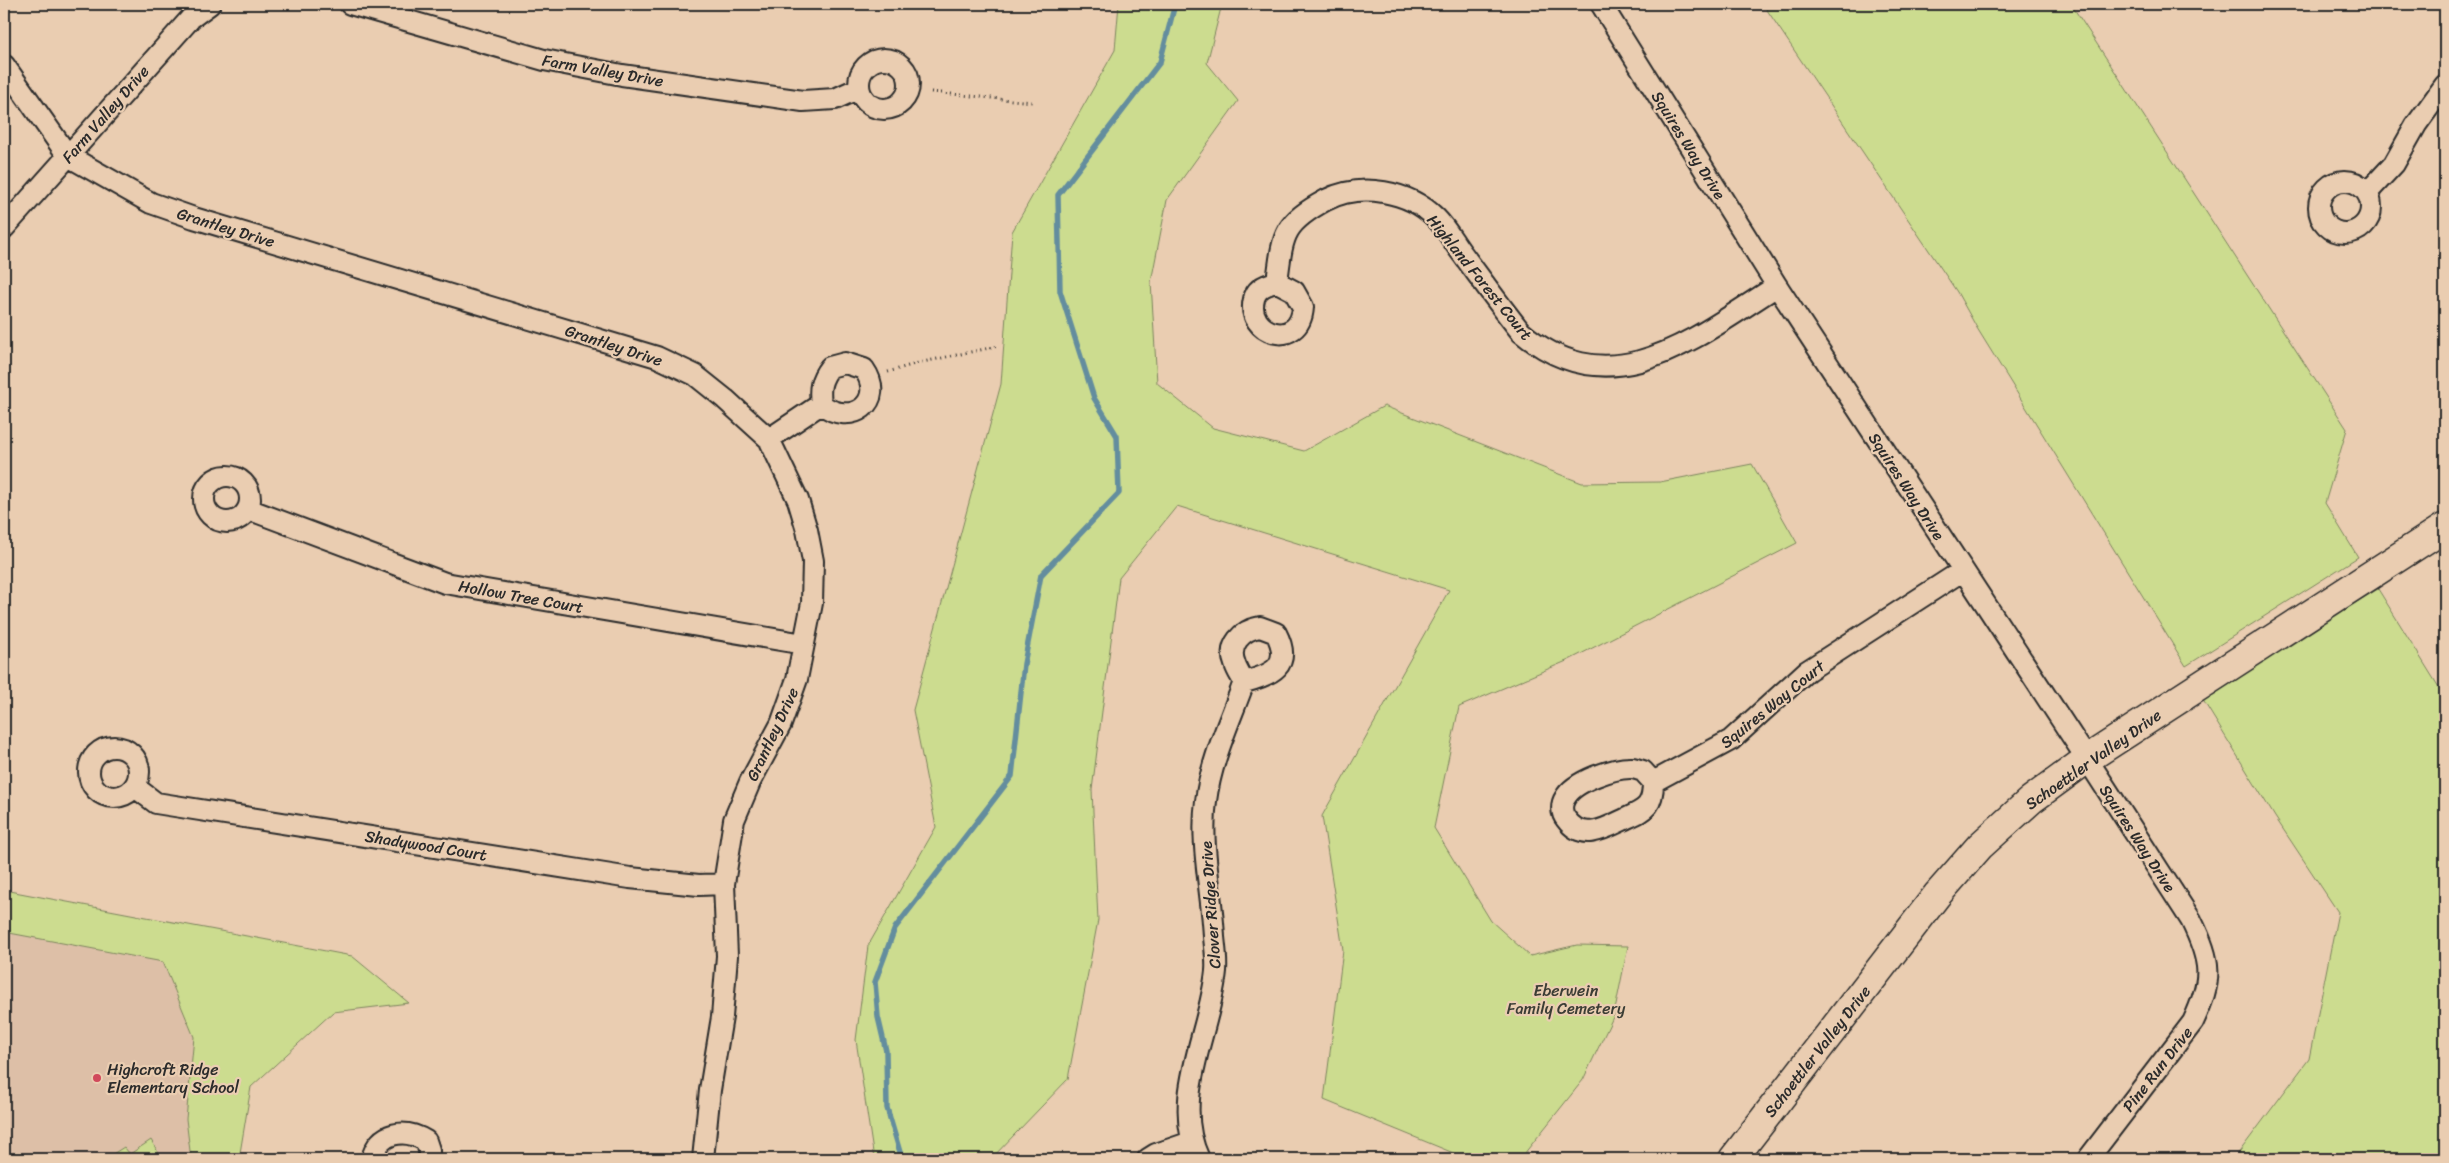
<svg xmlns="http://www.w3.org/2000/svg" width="2449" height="1163" viewBox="0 0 2449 1163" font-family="Sriracha,sans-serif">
<rect width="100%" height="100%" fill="#eacdb1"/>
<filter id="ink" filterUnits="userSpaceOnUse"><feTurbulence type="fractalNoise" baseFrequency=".02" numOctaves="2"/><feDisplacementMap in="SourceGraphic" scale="10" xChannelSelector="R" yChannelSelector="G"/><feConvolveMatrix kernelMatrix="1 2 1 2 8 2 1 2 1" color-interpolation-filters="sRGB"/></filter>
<g filter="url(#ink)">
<path fill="#ddbfa7" d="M4,932L163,962L194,1037L186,1119L191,1159H4Z"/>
<path fill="#ccdc8f" stroke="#7c845d" d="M1119,4H1222L1207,63L1238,101L1167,200L1151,282L1157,383L1213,428L1304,451L1384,406L1582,483L1660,482L1752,464L1797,543L1569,660L1459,707L1434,828L1491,921L1530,956L1577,945L1628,946L1614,1015L1583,1080L1520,1159H1468L1324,1100L1343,950L1322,816L1449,590L1177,506L1119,578L1092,790L1098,920L1068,1079L991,1159H874L856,1040L868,946L936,827L913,710L1001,384L1012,232L1115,50Z
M1763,4H2071L2347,429L2325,503L2358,557L2186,666L1977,328L1957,292Z
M2378,589L2445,697V1159H2234L2309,1059L2338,912L2275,817L2201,697Z
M4,890L352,956L409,1003L333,1012L251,1087L239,1159H191L186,1119L194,1037L163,962L4,932Z
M151,1140L162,1159H105L124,1147L130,1154Z"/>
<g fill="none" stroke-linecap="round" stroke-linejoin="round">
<path stroke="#638d9e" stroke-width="5.5" d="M902,1159L887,1108L886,1051L878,1017L875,982L895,928L1012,776L1024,664L1041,575L1119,493L1117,436L1094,398L1060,291L1058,195L1160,62L1175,4"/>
<defs>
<path id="street" d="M350,4L544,60L622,75L803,101L835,99L859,88
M1601,4L1777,286L2087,759L2191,920C2212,963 2213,979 2193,1022L2088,1159
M859 84a25 25 0 1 1 50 0a25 25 0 1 1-50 0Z
M4,65L68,156L151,203L194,218L657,357L695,375L725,399L769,439L798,500L807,530L813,561L812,603L797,679L781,724L750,782L734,820L724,884L727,956L722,1017L710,1090L703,1159
M2319 207a26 26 0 1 1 52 0a26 26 0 1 1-52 0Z
M2367,193L2394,164L2416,125L2445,85
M4,228L191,18L210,4
M1277,282C1283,235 1282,224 1326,200C1361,182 1409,191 1436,218C1446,228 1453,241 1461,252C1481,279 1500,306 1521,332C1612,409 1696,337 1777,286
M1277,282L1294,291L1303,307C1300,351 1245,334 1254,299C1256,288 1267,284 1277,282Z
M845,363L864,369C887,402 851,428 821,404C819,389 820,380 830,367Z
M769,439L821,404
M204 499a23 23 0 1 1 46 0a23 23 0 1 1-46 0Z
M248,509L445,583L804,644
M1260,627L1276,633C1293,666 1272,675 1244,682C1241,676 1237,671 1235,664C1227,645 1242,630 1260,627Z
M89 772a25 25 0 1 1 50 0a25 25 0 1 1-50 0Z
M1633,768L1643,771L1653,782C1653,805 1647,809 1627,818C1606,828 1583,843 1566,819C1561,813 1561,804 1565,798C1574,781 1615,767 1633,768Z
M1653,782L1731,740L1807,671L1962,571
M135,787L156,803L630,878L699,885L724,884
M372,1159C378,1131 405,1128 426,1141L429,1150V1159
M1148,1159L1156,1154L1191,1142
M1199,1159C1170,1098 1210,1033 1216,971C1217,960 1215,948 1214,937C1212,893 1200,845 1206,801C1211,760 1230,721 1244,682"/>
<path id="secondary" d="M1733,1159L1937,895L1980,846L2031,800L2087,759L2445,527"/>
</defs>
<use href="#street" stroke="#2b2b2b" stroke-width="24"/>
<use href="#secondary" stroke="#2b2b2b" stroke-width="31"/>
<path stroke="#2b2b2b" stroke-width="3" stroke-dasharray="1 4" stroke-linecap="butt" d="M931,92L1032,102
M888,372L918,363L999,346"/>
<use href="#street" stroke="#eacdb1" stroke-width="20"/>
<use href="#secondary" stroke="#eacdb1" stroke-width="28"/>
</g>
</g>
<circle fill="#d1495b" stroke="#eacdb1" stroke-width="2" cx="97" cy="1078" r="5"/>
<g text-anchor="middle" stroke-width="4.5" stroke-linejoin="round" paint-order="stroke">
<g font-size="16" fill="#2b2b2b" stroke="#eacdb1">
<text transform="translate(603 70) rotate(10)" y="6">Farm Valley Drive</text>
<text transform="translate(105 114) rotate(-49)" y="6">Farm Valley Drive</text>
<text transform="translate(1689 145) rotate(58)" y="6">Squires Way Drive</text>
<text transform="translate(226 227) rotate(17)" y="6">Grantley Drive</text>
<text transform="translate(1480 277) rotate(51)" y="6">Highland Forest Court</text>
<text transform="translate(614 345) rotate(18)" y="6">Grantley Drive</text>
<text transform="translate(1907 486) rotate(57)" y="6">Squires Way Drive</text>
<text transform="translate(521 596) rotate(10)" y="6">Hollow Tree Court</text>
<text transform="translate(1772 704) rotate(-39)" y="6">Squires Way Court</text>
<text transform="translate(772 734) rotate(-65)" y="6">Grantley Drive</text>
<text transform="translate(2093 759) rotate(-35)" y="6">Schoettler Valley Drive</text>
<text transform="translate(2138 838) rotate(57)" y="6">Squires Way Drive</text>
<text transform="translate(426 845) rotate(9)" y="6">Shadywood Court</text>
<text transform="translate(1210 905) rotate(-94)" y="6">Clover Ridge Drive</text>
<text transform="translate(1817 1051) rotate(-52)" y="6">Schoettler Valley Drive</text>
<text transform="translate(2157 1069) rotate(-52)" y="6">Pine Run Drive</text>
</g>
<g font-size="16" fill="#3b3d35" stroke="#eacdb1">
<text x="1566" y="996">Eberwein<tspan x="1566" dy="18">Family Cemetery</tspan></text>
</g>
<g font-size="16" fill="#2b2b2b" stroke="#eacdb1" text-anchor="start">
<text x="107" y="1075">Highcroft Ridge<tspan x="107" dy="18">Elementary School</tspan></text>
</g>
</g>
<rect width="2449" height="1163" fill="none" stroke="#eacdb1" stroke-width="20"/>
<rect x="10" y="10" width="2429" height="1143" fill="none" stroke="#2b2b2b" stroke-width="2" filter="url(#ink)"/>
</svg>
